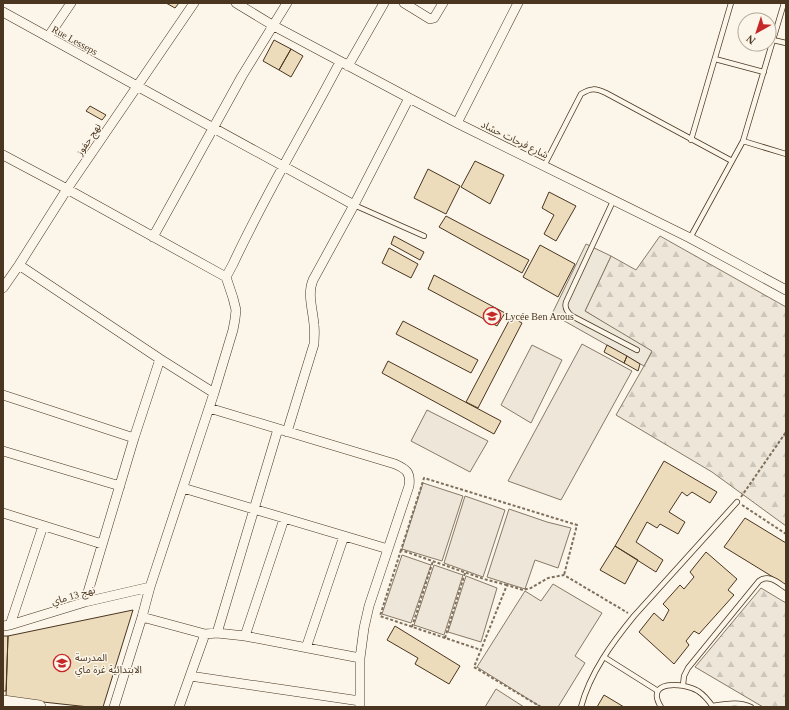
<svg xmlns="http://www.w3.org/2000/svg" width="789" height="710" viewBox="0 0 789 710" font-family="'Times New Roman','Noto Sans Arabic',serif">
<defs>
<pattern id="forest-firs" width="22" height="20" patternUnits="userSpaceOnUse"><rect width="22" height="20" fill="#ede6d9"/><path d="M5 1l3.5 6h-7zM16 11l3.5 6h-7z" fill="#cdc6ba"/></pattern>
</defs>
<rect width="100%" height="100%" fill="#fbf6e9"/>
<path fill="#ede6d9" stroke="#887966" d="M582,344L632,371L561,500L508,481Z
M532,345L562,360L531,423L501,405Z
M427,410L488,441L470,472L411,441Z
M423,483L463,496L442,561L402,549Z
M465,496L505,510L483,577L444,563Z
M509,509L547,522L571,528L558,568L535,560L525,589L487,577Z
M402,555L431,565L411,623L382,614Z
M434,565L463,575L444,635L414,625Z
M466,576L497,588L481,642L448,632Z
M553,584L602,613L575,656L585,663L558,707H541L477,667L525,591L541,601Z
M496,689L524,707H485Z"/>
<path fill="url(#forest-firs)" stroke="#887966" d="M660,236L786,307V526L712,472L616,415L652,352L585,311L611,256L636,270Z
M761,588L786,603V707H763L695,667Z"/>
<path fill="#ede7d9" stroke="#887966" d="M586,244L611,256L585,311L652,351L644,366L552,314Z"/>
<path fill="#ecdcbc" stroke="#4a3520" d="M166,3H179L175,8Z
M274,40L291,49L279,70L263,61Z
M291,49L303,56L291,77L279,70Z
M90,106L106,115L102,120L86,111Z
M475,161L504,175L490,204L461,187Z
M428,169L460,186L446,214L414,198Z
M549,192L576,206L556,241L544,234L554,215L542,208Z
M446,216L529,260L522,273L439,227Z
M394,236L424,252L420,260L391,244Z
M540,245L575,264L558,297L523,277Z
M389,248L418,264L411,278L382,263Z
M434,275L505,313L497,326L428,289Z
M511,317L522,323L478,408L466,402Z
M403,321L478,360L471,373L396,334Z
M607,345L627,356L624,363L604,352Z
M627,356L640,364L638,371L624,363Z
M388,361L501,421L494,434L382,373Z
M664,461L717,492L710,503L692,492L687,496L682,492L669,512L685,522L678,534L660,524L657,528L647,522L636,542L663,560L656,572L615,546Z
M745,518L786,543V585L724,547Z
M615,546L638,560L625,584L600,570Z
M706,552L737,579L728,590L734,595L699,634L694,631L686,641L689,645L674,664L639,632L654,613L663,621L669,610L663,604L680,585L684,589L694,577L690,572Z
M133,610L103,707H89L6,698L8,636Z
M395,626L460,666L449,684L415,664L418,658L387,640Z
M3,636H8L6,691H3Z
M604,695L624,707H597Z"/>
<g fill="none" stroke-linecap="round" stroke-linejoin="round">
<defs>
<path id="lane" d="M773,40L786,43
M715,59L764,72
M691,140L731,3
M743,141L786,154
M544,166L581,94C591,88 595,88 606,93L732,161
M614,199L566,302C564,308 567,312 572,316L637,350
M354,205L424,236
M690,238L743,141L784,3
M604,657L658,691
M683,685L684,676L688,668L759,581C769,574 777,582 786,588
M712,706C726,704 739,701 751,707
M581,707C590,673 612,643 634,616L737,502
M661,707C644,680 683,682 698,691C704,695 709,701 713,707"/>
<path id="street" d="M236,3L274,26L409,98L457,123L690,238L786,290
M404,3L430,19L434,18L443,3
M3,12L137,86L354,205
M48,37L71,3
M348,66L384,3
M457,123L518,3
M3,155L67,189L226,277
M153,237L242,76L287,3
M19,265L160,359L214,393
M3,288L19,265L67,189L194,3
M3,395L134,438
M209,408L395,464C406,469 411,472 409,486L369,606L364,628L360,658V707
M287,432L314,344C314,338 315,331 314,325C313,310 307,294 313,280L354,205L409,98
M3,451L120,486
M183,488C251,508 319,529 388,549
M3,513L102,544
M85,602L134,438L160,359
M142,617L205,634L217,633L245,636L360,658
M10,625L43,526
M3,626L10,625L85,602L150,587
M217,633L278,429
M245,636L284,519
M306,648L344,536
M190,676L360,701
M114,707L142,617L150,587L214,393L233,330L235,319L236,310L233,298L226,277L233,264C265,195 305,129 340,62
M179,707L190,676L205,634"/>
<path id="secondary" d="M3,702L39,707"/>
</defs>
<use href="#lane" stroke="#4a3520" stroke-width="6"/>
<use href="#street" stroke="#4a3520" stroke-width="10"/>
<use href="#secondary" stroke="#4a3520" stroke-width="14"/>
<path stroke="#7f6f5c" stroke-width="2" stroke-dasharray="3 2" stroke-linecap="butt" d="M741,497L786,432
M742,505L786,534
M401,550L380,616L481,650
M507,585L484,579L401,550L424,478L577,525L564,575
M412,627L433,561
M445,638L465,573
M541,707L474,667L507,585L523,590L531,588L548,578L564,575L628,613"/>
<use href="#lane" stroke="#fbf6e9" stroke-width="4.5"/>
<use href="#street" stroke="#fbf6e9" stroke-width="9"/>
<use href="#secondary" stroke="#fbf6e9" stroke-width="13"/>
</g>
<defs>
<symbol id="school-ring" viewBox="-11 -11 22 22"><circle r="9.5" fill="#fbf6e9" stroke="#c62828" stroke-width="1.5"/><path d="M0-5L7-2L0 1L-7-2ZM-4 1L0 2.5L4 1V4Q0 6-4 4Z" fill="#c62828"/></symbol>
</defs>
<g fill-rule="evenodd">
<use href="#school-ring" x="482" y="306" width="20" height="20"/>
<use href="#school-ring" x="52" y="653" width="20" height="20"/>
</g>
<g text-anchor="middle" stroke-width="3" stroke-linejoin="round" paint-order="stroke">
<g font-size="10" fill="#4a3520" stroke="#fbf6e9">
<text transform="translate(75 40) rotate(29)" y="4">Rue Lesseps</text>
<text transform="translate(88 139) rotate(-56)" y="4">نهج حفوز</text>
<text transform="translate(515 139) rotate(26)" y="4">شارع فرحات حشاد</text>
<text transform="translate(73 595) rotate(-16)" y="4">نهج 13 ماي</text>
</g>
<g font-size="10" fill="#4a3520" stroke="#fbf6e9" text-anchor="start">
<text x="505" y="320">Lycée Ben Arous</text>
<text x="75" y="661">المدرسة<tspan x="75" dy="12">الابتدائية غرة ماي</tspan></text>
</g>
</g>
<rect width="789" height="710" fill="none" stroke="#4a3520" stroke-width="8"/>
<g transform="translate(757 32) rotate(219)"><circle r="19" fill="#fbf6e9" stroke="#b4a999"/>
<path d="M0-3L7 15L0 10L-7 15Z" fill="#c62828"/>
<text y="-6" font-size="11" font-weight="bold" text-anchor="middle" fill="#4a3520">N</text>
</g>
</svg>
